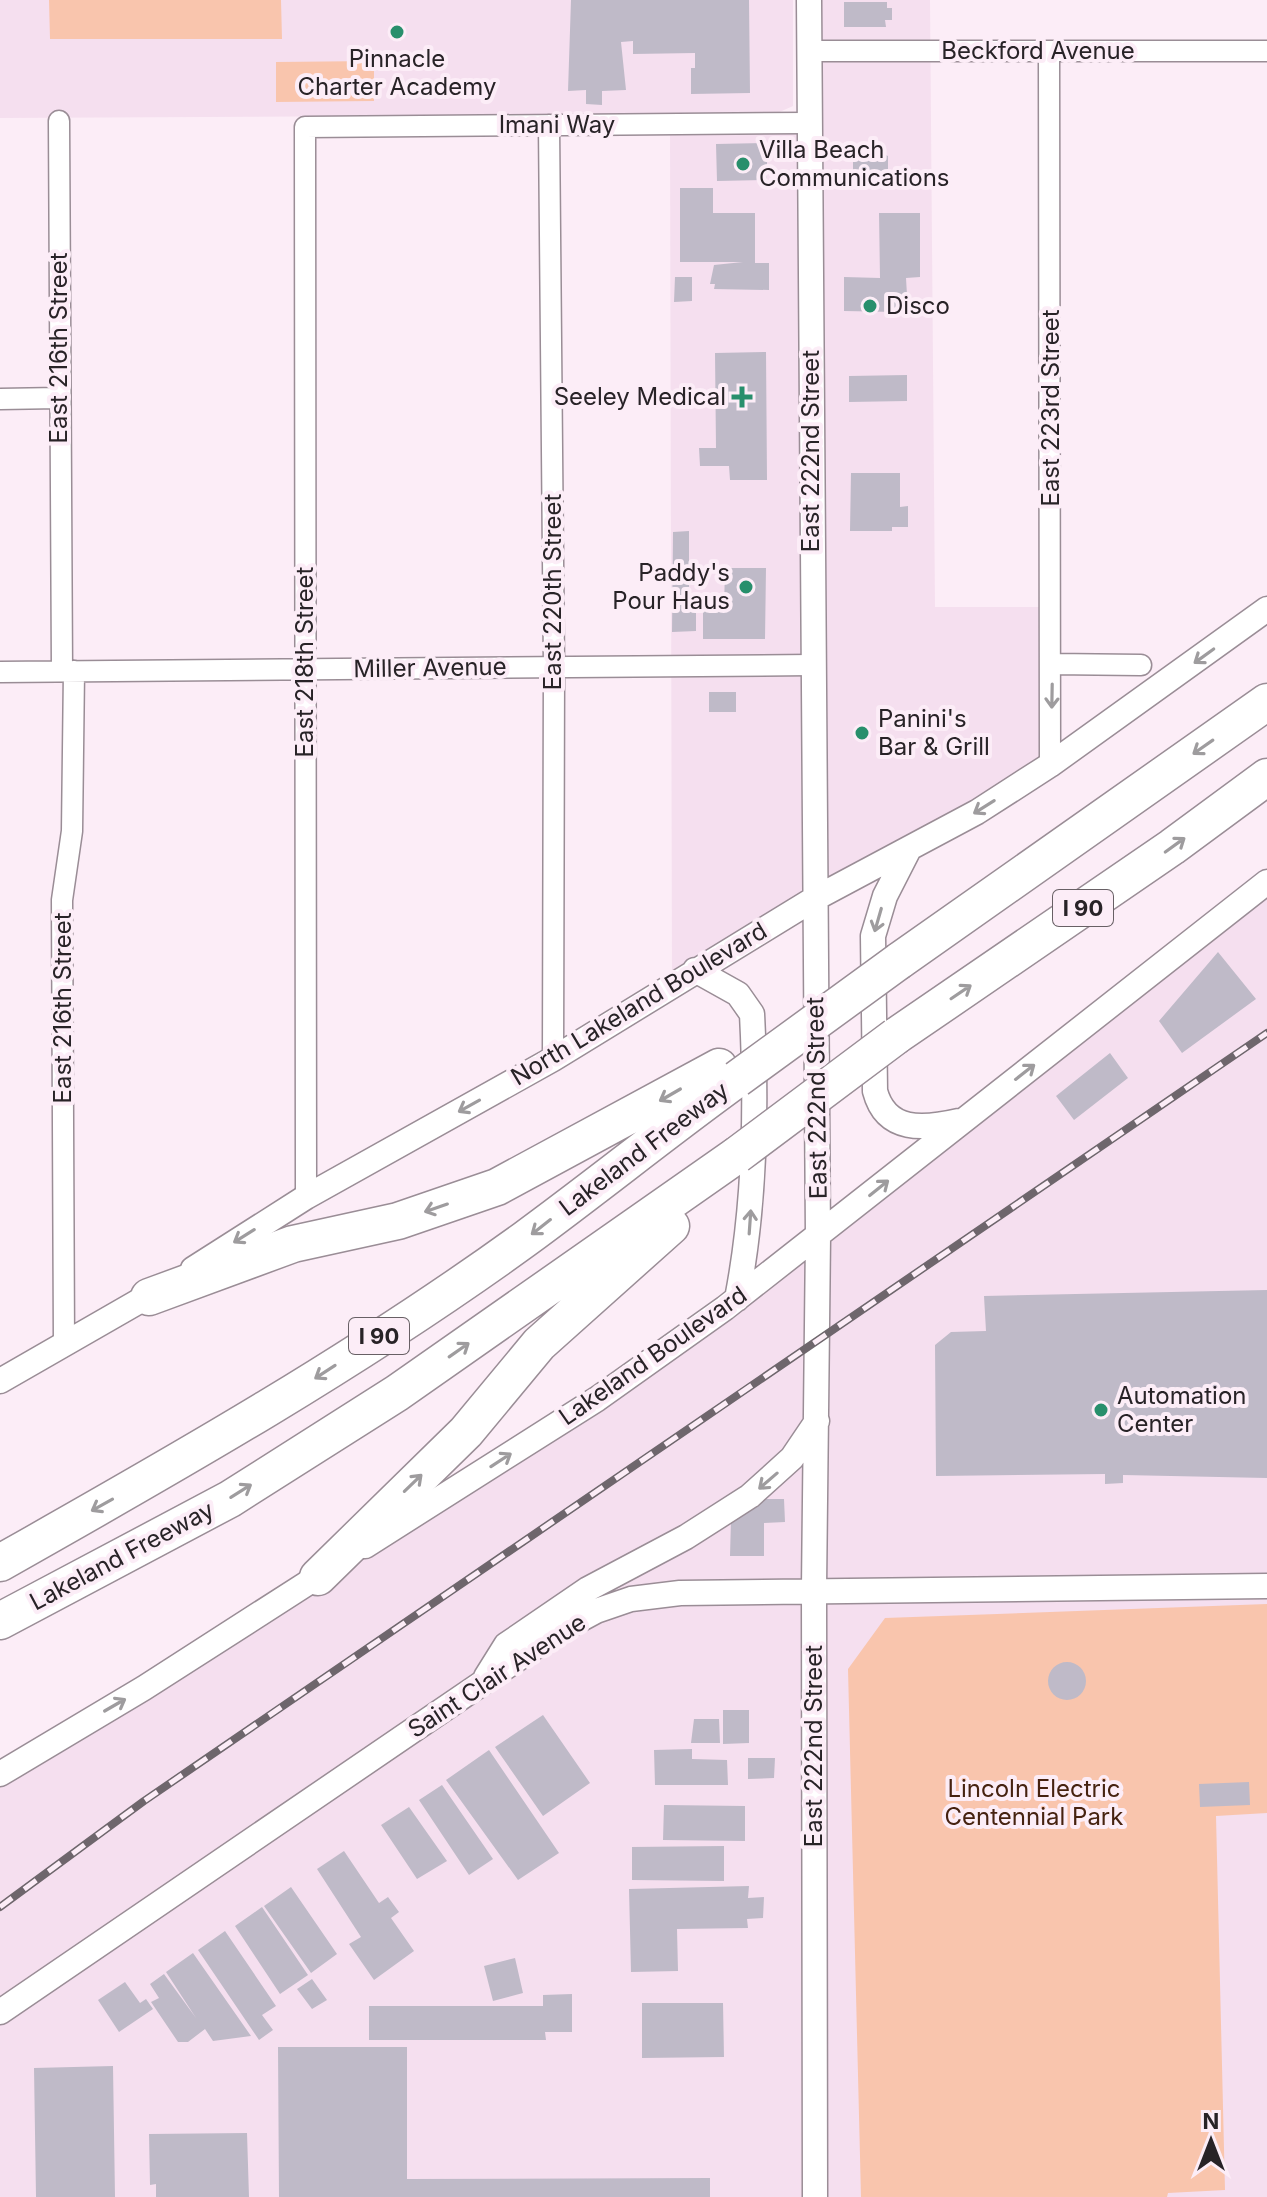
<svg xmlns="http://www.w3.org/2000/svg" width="1267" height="2197" viewBox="0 0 1267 2197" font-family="Inter,sans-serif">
<rect width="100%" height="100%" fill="#fcedf7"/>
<path fill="#f5dfef" d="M0,0H793V106L775,114L0,118Z
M809,0H930L935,607H1052L1050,765L672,984L670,125L809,123Z
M1267,882V2197H0V1774L596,1399Z"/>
<path fill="#f9c5ad" d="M49,0H281L282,39H50Z
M374,61V101L276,102V62Z
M1267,1604V1813L1216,1816L1225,2190L1168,2193L1167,2197H861L848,1669L885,1618Z"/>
<path fill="#bfbac8" d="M571,0H749L750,93L691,94V68H695V53L633,54V41L621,42L626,90L602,91V105L586,104V90L568,91Z
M844,2H887V8H892V20H885L886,27H844Z
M767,143V180L717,181L716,144Z
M882,153L888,156V184H874V189L853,184V154Z
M680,188H713V213H755V263H769V290L714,289L715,284H710L714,265L743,262H680Z
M879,213H920V277L906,278L907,295H896V312L844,311V277L880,278Z
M675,277H692V301L674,302Z
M766,352L767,480H730L729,466H700L699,448H716L715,353Z
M907,375V401L849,402V376Z
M851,473H900V507L908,506V527H892V531H850Z
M689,531V587L682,588L683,597L696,596V631L672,632L673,532Z
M725,568H766L765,639H703V610L724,609Z
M709,692H736V712H709Z
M1218,952L1256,999L1182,1053L1159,1021Z
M1110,1053L1128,1078L1074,1120L1056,1096Z
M1267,1290V1478L1123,1475V1483L1105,1484V1474L936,1476L935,1345L951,1332L986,1331L984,1296Z
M760,1499H784L785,1522L764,1523V1556H730L731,1520Z
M1048 1681a19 19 0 1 1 38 0a19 19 0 1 1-38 0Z
M723,1710H749V1743L723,1744Z
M543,1715L590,1783L543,1816L495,1747Z
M694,1719H719L720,1743H691Z
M692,1749V1759L727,1760L728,1785H655L654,1750Z
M489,1750L559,1853L518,1880L446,1780Z
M748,1758H775L774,1778L748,1779Z
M1249,1782L1250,1805L1200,1807L1199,1784Z
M442,1785L493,1859L469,1875L419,1800Z
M664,1805L745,1806V1841L663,1840Z
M409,1807L447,1861L417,1879L381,1825Z
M724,1846V1881L632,1880V1847Z
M344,1851L379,1903L388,1897L399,1912L391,1918L414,1951L374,1980L349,1944L361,1937L317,1869Z
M749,1886L748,1898L764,1897L763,1918L747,1919L748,1928L677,1929L678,1971L631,1972L629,1889Z
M291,1887L337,1954L311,1973L264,1906Z
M262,1907L308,1975L280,1994L235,1926Z
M225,1931L276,2006L262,2015L273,2030L259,2040L198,1950Z
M193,1953L251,2036L213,2041L205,2029L188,2042H178L151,2002L159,1998L150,1984L164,1974L196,2018L166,1972Z
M515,1958L523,1993L493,2001L484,1966Z
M312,1979L327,2000L312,2009L297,1989Z
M125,1982L140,2003L146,1999L153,2009L119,2032L98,2000Z
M572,1994V2032H545L546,2040H369V2006H543V1995Z
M642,2003H723L724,2057L642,2058Z
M278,2047H407V2179L710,2178V2197H279Z
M113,2066L115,2197H36L34,2068Z
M247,2133L249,2197H156V2184L150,2185L149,2134Z"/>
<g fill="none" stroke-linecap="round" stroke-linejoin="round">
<defs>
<path id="minor" d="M809,51H1267
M1049,51L1050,765
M59,121L62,671
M549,125L554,667L553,1059
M0,399L58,398
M1052,664L1141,665
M0,672L812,665
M306,1197L305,127L809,123
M64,1344L62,900L72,831L74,671"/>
<path id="tertiary" d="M809,0L818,1237L814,1588L815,2197
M909,849L885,896L873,936L875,1091C886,1133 924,1129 959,1121
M695,970L738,994L752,1014C757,1109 755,1206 737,1299
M193,1269L306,1197L553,1059L814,899L977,812L1050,765L1267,609
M0,1381L162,1288
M365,1546L597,1399L725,1308L1267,882
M486,1677L506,1645L588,1589L686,1537L750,1496L792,1458L817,1421
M0,1774L144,1688L331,1568
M0,2012L557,1632L596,1611L631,1599L680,1593L1267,1586"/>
<path id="motorway" d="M899,961L1267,702
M896,1036L1172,847L1267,777
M149,1297L293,1244L398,1221L497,1187L719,1067
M0,1563C179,1462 358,1360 525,1239C596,1187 665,1131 737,1079
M318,1577L466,1432L539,1344L671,1226
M0,1621L230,1499L397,1393L737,1155"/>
</defs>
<use href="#minor" stroke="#9a8d96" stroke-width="23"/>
<use href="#tertiary" stroke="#9a8d96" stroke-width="27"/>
<use href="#motorway" stroke="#9a8d96" stroke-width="39"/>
<use href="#minor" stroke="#fff" stroke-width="20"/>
<use href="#tertiary" stroke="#fff" stroke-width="24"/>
<use href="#motorway" stroke="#fff" stroke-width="36"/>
<defs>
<path id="rail" d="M0,1907L144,1801L1267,1033"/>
</defs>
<use href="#rail" stroke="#6e666c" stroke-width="8"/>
<use href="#rail" stroke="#fcedf7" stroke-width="5" stroke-dasharray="15" stroke-linecap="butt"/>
<defs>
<path id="motorway-bridge" d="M737,1079L899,961
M737,1155L896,1036"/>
</defs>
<use href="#motorway-bridge" stroke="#9a8d96" stroke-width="39" stroke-linecap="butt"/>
<use href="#motorway-bridge" stroke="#fff" stroke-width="36"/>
</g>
<defs><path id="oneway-shaft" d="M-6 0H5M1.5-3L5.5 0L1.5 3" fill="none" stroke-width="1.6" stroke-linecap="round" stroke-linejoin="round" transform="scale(2)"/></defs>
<g stroke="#9e9c9e">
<use href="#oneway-shaft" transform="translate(1204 656) rotate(144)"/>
<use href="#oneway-shaft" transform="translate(1052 696) rotate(91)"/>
<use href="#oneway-shaft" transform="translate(1203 747) rotate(145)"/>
<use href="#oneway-shaft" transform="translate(984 807) rotate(148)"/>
<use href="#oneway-shaft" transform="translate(1175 845) rotate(-36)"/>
<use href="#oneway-shaft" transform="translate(878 920) rotate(106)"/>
<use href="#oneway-shaft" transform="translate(961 992) rotate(-34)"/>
<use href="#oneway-shaft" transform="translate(1025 1072) rotate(-38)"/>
<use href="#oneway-shaft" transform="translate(670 1095) rotate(150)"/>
<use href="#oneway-shaft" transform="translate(469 1106) rotate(151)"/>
<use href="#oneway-shaft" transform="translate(879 1188) rotate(-39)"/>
<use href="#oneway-shaft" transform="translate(436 1208) rotate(161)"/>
<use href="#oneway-shaft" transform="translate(750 1222) rotate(-86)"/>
<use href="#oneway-shaft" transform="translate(541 1227) rotate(142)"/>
<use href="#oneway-shaft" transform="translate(244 1236) rotate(148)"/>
<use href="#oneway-shaft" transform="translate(459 1350) rotate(-35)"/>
<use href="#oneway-shaft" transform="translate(325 1372) rotate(147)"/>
<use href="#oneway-shaft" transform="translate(501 1460) rotate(-33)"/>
<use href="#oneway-shaft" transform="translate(768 1481) rotate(139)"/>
<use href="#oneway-shaft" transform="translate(413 1483) rotate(-44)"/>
<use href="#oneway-shaft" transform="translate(241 1491) rotate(-32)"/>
<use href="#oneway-shaft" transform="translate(102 1505) rotate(151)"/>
<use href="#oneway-shaft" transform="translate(115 1705) rotate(-30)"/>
</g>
<g fill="#288f6c" stroke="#fcedf7" stroke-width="3">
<circle cx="397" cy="32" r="8"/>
<circle cx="743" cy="164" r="8"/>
<circle cx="870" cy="306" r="8"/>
<path d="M738 385h8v8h8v8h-8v8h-8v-8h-8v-8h8z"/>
<circle cx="746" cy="587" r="8"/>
<circle cx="862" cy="733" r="8"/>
<circle cx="1101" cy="1410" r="8"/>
</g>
<g text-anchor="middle" stroke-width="8" stroke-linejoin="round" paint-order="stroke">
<g fill="#fcedf7" stroke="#686065" stroke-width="2">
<rect x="1053" y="890" width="60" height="36" rx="6"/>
<rect x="349" y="1318" width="60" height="36" rx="6"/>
</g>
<g font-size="22" font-weight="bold" fill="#282327">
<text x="1083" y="916">I 90</text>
<text x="379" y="1344">I 90</text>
</g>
<g font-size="24" fill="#282327" stroke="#fcedf7">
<text x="1038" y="59">Beckford Avenue</text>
<text x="557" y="133">Imani Way</text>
<text transform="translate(59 348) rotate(-90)" y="8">East 216th Street</text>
<text transform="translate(1051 408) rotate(-90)" y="8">East 223rd Street</text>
<text transform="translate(811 451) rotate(-90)" y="8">East 222nd Street</text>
<text transform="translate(553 592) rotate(-90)" y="8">East 220th Street</text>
<text transform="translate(305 662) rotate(-90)" y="8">East 218th Street</text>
<text transform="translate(430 668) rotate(-1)" y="8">Miller Avenue</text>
<text transform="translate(639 1004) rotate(-31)" y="8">North Lakeland Boulevard</text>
<text transform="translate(63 1008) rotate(-90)" y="8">East 216th Street</text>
<text transform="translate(817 1098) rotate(-91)" y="8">East 222nd Street</text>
<text transform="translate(644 1149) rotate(-37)" y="8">Lakeland Freeway</text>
<text transform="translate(653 1356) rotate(-35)" y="8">Lakeland Boulevard</text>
<text transform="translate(122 1556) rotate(-28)" y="8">Lakeland Freeway</text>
<text transform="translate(497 1676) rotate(-33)" y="8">Saint Clair Avenue</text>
<text transform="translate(814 1746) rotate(-90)" y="8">East 222nd Street</text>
</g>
<g font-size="24" fill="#282327" stroke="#fcedf7" text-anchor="start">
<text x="397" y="67" text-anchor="middle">Pinnacle<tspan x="397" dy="28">Charter Academy</tspan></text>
<text x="759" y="158">Villa Beach<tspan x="759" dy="28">Communications</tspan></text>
<text x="886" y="314">Disco</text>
<text x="726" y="405" text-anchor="end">Seeley Medical</text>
<text x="730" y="581" text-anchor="end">Paddy's<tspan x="730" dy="28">Pour Haus</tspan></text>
<text x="878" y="727">Panini's<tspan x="878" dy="28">Bar &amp; Grill</tspan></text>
<text x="1117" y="1404">Automation<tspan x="1117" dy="28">Center</tspan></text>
</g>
<g font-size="24" fill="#462210" stroke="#fcedf7">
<text x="1034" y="1797">Lincoln Electric<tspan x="1034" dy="28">Centennial Park</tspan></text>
</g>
</g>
<g transform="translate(1211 2141)" stroke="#fcedf7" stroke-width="6" paint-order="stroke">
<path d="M0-6L14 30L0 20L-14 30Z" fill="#282327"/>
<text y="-12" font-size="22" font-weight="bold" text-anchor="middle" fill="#282327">N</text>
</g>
</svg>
